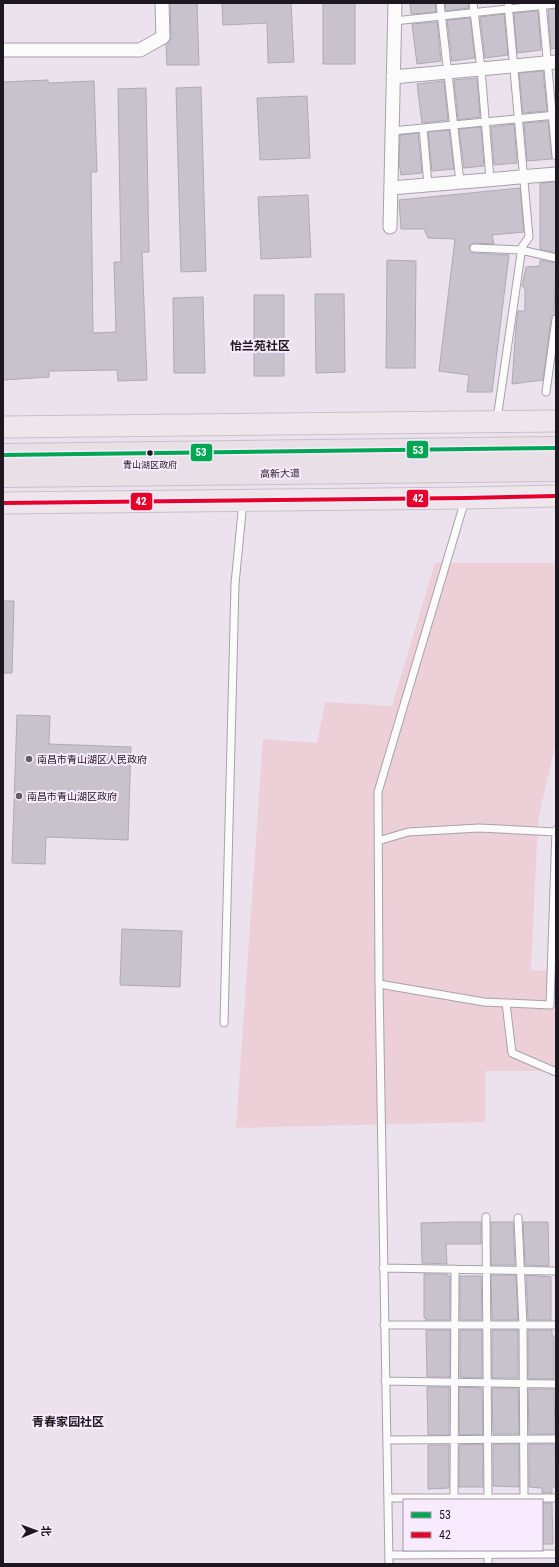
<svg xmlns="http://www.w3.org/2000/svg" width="559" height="1567" viewBox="0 0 559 1567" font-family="'Roboto Condensed','Noto Sans SC',sans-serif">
<rect width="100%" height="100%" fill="#ebe2ee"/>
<path fill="#edcfd8" d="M435,563H556V742L538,820L531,970L556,971V1071H485V1122L236,1128L263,739L317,743L325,702L392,706Z"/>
<path fill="#c7c2cc" stroke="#aeaab4" d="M170,3H197L199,65H167L166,44L170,41L171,37Z
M222,3H291L294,62L268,63L267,23L223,25Z
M323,3H355V64H323Z
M410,3H435L436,12L411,14Z
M445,3H468L469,8L446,11Z
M556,9V48L551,49L548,10Z
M538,11L541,50L517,53L514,13Z
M504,14L508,55L485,58L480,17Z
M470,18L475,58L452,61L447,20Z
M437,22L441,61L417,64L412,24Z
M543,71L547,111L523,113L519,73Z
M477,78L480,117L458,120L454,80Z
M48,80V83L94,81L97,172H91L93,333L116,332L114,262H121L118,89L146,88L149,252H142L147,380L118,381L117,370L49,371V377L3,380V82Z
M442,81H444L448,120L422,123L417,84Z
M201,87L206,271L181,272L176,88Z
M307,96L310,158L260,160L257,98Z
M548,121L552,159L527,161L524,123Z
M514,124L517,163L494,165L491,127Z
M481,127L484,166L464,168L459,129Z
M449,130L454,169L432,171L428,132Z
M418,133L422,173L401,175L399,162L400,135Z
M556,182V253L540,249V183Z
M520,188L524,232L492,235L494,244L474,243L471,244L469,247L470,251L473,253L509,255L492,392H467L469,375L439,371L455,239L428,238L424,229H401L399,200Z
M308,195L311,257L261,259L258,197Z
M387,260L416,261L415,368H386Z
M540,260L556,263L554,312H556V314L552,316L551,318L543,380L512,384L516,326L518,311H525V289L522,286L526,267L540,266Z
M315,294H344L345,372L316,373Z
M254,295H284V376H254Z
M203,297L205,373H174L173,298Z
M3,601H14L12,673H3Z
M17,715L50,716L49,744L131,747L128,840L46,837L45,864L12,863Z
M122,929L182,931L180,987L120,985Z
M455,1222H481V1244H446L447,1264L422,1263L421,1223Z
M491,1222H513L515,1265H491Z
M523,1222H548L549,1266L525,1265Z
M424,1274H447V1276H450V1320H426V1318H424Z
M491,1275H516L518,1320H492Z
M526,1275L551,1277V1320H528Z
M460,1276H481L482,1320H460Z
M426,1330H450V1377H427Z
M460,1330H482V1378L460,1377Z
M492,1330H518V1378H492Z
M528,1330H552V1336H554V1379H528Z
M427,1387H449V1435H428Z
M459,1387L482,1388L483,1434L459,1435Z
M492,1388H518L519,1434H493Z
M528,1389H554L555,1434H529Z
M483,1444V1487H459V1445Z
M493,1444H519V1487L493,1486Z
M529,1444H555L556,1487H552V1493H542V1488L529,1487Z
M428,1445H449V1488L428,1489Z
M542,1503H552L553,1544H542Z"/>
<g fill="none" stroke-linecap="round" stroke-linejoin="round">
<defs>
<path id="service" d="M440,3L460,182
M473,3L481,69L490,179
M542,3L556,156
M394,21L556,4
M423,128L428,185
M392,131L556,115
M474,248L521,250L556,258
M546,392L556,319
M497,419L522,247L529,237L508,3
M378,841L408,832L479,828L556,832
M379,984L484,1002L550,1005L556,830
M506,1003L512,1053L556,1072
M224,1023L235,584L243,502
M486,1217L488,1500
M518,1218L523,1325L524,1500
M383,1268L556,1271
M384,1325H556
M385,1381L556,1384
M387,1440L556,1439
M388,1498H556
M454,1500L455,1269
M488,1550V1564
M389,1555L556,1554
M389,1564L379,984L378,792L465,500"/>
<path id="minor" d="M3,50H140L163,37L162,3
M393,77L556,62
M391,188L556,174
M390,227L395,3"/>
<path id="primary" d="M3,427L556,421
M3,503L465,498L556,496"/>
<path id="trunk" d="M3,455L556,448
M3,476L556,470"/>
</defs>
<use href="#service" stroke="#a7a1aa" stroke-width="9"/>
<use href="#minor" stroke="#a7a1aa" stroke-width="15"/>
<use href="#primary" stroke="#c6c2c7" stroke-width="23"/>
<use href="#trunk" stroke="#c6c2c7" stroke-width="24"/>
<use href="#service" stroke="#fcfbfc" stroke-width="7"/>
<use href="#minor" stroke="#fcfbfc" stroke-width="13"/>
<use href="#primary" stroke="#eee6eb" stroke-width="21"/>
<use href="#trunk" stroke="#e9dfe6" stroke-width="22"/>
<defs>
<path id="bus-1" d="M3,455L556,448"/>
<path id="bus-2" d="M3,503L465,498L556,496"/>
</defs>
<use href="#bus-1" stroke="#f8ebfe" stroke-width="7"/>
<use href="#bus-2" stroke="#f8ebfe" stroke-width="7"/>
<use href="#bus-1" stroke="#00a651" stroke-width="4"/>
<use href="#bus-2" stroke="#e4002b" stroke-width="4"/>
</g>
<circle fill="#1d171f" stroke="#f8ebfe" stroke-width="1.5" cx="150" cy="453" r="3.5"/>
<g fill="#655e67" stroke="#f8ebfe" stroke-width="1.5">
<circle cx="29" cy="759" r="4"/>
<circle cx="19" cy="796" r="4"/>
</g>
<g text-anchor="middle" stroke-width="4" stroke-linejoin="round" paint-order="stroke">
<g font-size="9" fill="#1d171f" stroke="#f8ebfe">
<text x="150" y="468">青山湖区政府</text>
</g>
<g font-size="10" fill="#1d171f" stroke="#f8ebfe">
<text transform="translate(280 473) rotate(-1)" y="4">高新大道</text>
</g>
<g font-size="10" fill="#1d171f" stroke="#f8ebfe" text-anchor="start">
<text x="37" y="763">南昌市青山湖区人民政府</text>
<text x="27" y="800">南昌市青山湖区政府</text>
</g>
<g font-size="12" font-weight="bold" fill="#1d171f" stroke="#f8ebfe">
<text x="260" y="350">怡兰苑社区</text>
<text x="68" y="1426">青春家园社区</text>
</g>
</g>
<g stroke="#f8ebfe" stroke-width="1.5">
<rect x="406" y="440" width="23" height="19" rx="4" fill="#00a651"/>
<rect x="190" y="443" width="23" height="19" rx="4" fill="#00a651"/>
<rect x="406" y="489" width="23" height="19" rx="4" fill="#e4002b"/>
<rect x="130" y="492" width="23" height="19" rx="4" fill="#e4002b"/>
</g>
<g font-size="11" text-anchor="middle" font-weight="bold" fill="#fff">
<text x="418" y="454">53</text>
<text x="201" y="456">53</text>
<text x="418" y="502">42</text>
<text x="141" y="505">42</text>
</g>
<rect width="559" height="1567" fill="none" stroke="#1d171f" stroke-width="8"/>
<rect x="403" y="1499" width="140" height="52" fill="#f8ebfe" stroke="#a096a5"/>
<rect x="411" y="1512" width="20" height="6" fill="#00a651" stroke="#a096a5"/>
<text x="439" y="1519" font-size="12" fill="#1d171f">53</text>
<rect x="411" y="1532" width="20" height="6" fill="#e4002b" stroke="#a096a5"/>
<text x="439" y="1539" font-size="12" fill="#1d171f">42</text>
<g transform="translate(36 1531) rotate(89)" stroke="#f8ebfe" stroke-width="3" paint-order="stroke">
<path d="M0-3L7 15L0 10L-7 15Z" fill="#1d171f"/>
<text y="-6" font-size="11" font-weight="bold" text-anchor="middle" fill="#1d171f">北</text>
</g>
</svg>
